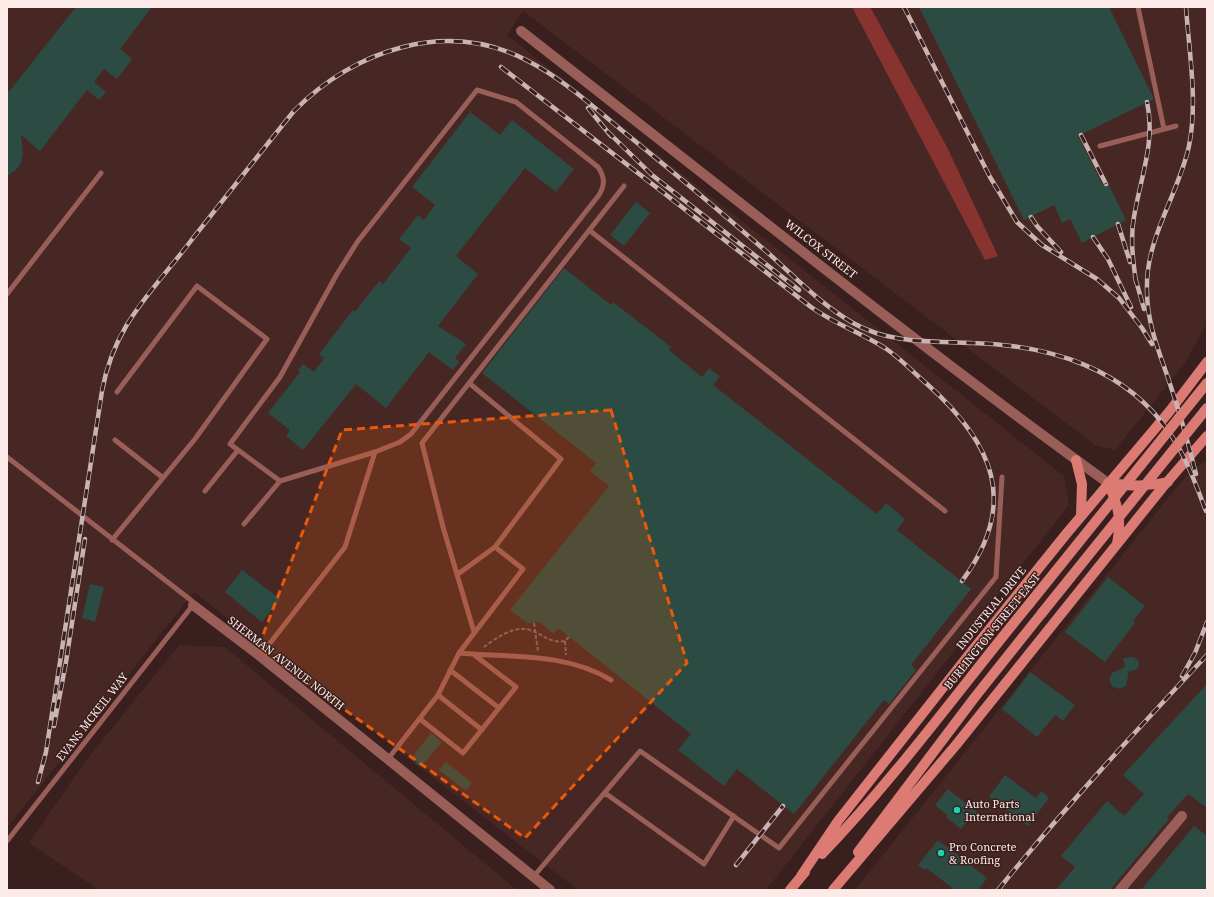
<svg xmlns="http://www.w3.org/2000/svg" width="1214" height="897" viewBox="0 0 1214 897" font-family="'Noto Serif',serif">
<rect width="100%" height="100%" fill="#391f1d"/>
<path fill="#472724" d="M7,7H1207V323L1185,363L1115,450L1095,445L523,11L507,35L1064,476L1069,505L766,890H578L194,592L7,828Z
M1207,459V890H855L1184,478Z
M179,645L225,647L517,890H99L29,843L84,763Z"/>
<path fill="#883330" d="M852,7H870L873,12L948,149L998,256L985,260Z"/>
<path fill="#2c4b43" d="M76,7H152L120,49L132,59L117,79L104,69L94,82L106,92L99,100L87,90L40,151L21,135L23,155L21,163L16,170L7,176V94Z
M919,7H1109L1154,99L1078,136L1103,186L1108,183L1126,220L1082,243L1070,219L1062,223L1054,205L1024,220Z
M470,112L500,135L512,120L574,169L556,192L525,168L456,256L478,274L438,326L466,344L455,358L459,362L453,370L429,352L386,408L356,384L303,450L286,436L290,430L268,413L300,372L298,370L303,364L314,372L324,358L319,354L353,310L355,312L379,281L383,284L411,248L399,239L418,215L424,220L435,205L412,187Z
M636,202L650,213L624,246L610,235Z
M564,268L611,305L613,302L671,347L669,350L702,377L709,368L720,377L713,385L877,514L886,503L905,519L897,530L971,589L911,665L916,670L889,704L884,700L794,814L737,769L724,786L678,750L691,734L558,628L554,634L539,622L527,623L510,610L609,486L590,471L596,463L482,373Z
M242,570L280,599L262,622L225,592Z
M1108,577L1145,606L1133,621L1135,623L1105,662L1065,632Z
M90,584L104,587L95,622L82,618Z
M1133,657L1138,660L1139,666L1136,670L1129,671L1126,686L1120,689L1113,687L1109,680L1112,673L1125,667L1123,658Z
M1030,672L1075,705L1063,721L1055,715L1037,737L1002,709Z
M1207,684V808L1188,794L1167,817L1169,819L1110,890H1056L1075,867L1061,856L1107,801L1124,816L1144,794L1123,775Z
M431,733L442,742L421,767L415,763L416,761L412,757Z
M446,762L472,783L466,791L439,770Z
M1005,775L1036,798L1041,791L1049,798L1028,826L989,797Z
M948,789L979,814L973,821L970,818L961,829L946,817L947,815L935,805Z
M1194,826L1207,836V890H1141Z
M938,840L987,878L978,890H955L926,868L925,870L918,865Z"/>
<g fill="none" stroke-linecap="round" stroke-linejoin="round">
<path stroke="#7c6563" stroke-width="2" stroke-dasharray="4 2" stroke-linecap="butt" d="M534,623L538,651
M565,641L566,655
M484,647C496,638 514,625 530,630C543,634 550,644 565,641L569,637"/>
<path stroke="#9a5e59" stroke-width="5" d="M1138,7L1164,129
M1100,146L1176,126
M589,230L945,511
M7,294L101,173
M115,440L162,477
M7,457L192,601L193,605L7,841
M205,491L238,450
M244,524L280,481L375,452L400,442L411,434L599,195C605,185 605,177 598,167L516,102L477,90L358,241L337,274L280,377L230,444L280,481
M112,540L195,439L267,339L197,286L117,392
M458,574L495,547
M474,632L443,527L422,443L624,186
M459,653C511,658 565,652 611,680
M260,656L345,547L375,452
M450,670L499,708
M438,695L482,730
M420,719L463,753L516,687L473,654
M388,759L438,695L459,653L523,569L495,547L561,459L469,383
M605,793L704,864L734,816
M534,876L640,751L779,848L996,577L1002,477"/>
<path stroke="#9a5e59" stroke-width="10" d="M521,31C716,183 908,338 1108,483
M193,605L260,656L550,890
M1120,890L1182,816"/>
<path stroke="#db7b74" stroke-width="10" d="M1076,460L1082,484L1081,515
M1108,483C1118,505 1122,519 1117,544
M1108,483C1130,486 1147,487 1168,482
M858,852L975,697L1042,613
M822,854C897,776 961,687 1030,603
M801,876L838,821L971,652L1067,533L1169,412L1207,362
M790,890L805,872
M833,890L956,745L1162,488L1207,436"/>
<defs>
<path id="rail" d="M904,7L990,177L1017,222L1042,245L1097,279L1119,298L1142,328L1152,344
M1186,7C1189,52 1198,101 1189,146C1178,196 1145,238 1147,291C1147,322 1158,349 1168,378C1179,410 1188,442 1196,474
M501,67L811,307C835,324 861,333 885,348C900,358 913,372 927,384C993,443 1020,503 962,581
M588,108L611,136
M607,131L652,175L799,290
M1081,135L1106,184
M1031,217L1037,226L1061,252
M1118,224L1130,262
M1093,237L1108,259L1131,307
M1135,277L1144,309
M1136,282C1133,261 1130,238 1134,217C1140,179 1156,142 1147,102
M1182,676L1195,653L1207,622
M54,726L66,662L85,539
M38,782L46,752L102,391C114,325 151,293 190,242C225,198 259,154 294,111C354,50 447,18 528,61C565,80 598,111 630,137C677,175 722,213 767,252C795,277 820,304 853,323C890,344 931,341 972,343C1049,345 1127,368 1171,435C1187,459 1196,485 1206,511
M736,865L783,806
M998,890C1064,808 1135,732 1207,655"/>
</defs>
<use href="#rail" stroke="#c8b4b2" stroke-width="4.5"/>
<use href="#rail" stroke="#391f1d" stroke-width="3" stroke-dasharray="9" stroke-linecap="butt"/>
<path stroke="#db7b74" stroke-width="10" d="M1030,603L1207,383
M1042,613L1207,408"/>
</g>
<path fill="#e8590c" fill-opacity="0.2" stroke="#e8590c" stroke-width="3" stroke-dasharray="8 5" stroke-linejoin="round" d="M611,410L687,663L525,838L258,648L342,430Z"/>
<g fill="#17d5b3" stroke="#391f1d" stroke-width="1.5">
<circle cx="957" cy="810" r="4"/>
<circle cx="941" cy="853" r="4"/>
</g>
<g text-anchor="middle" stroke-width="3" stroke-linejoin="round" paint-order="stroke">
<g font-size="11" fill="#fceae8" stroke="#391f1d">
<text transform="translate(821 249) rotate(38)" y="4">WILCOX STREET</text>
<text transform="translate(991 608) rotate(-51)" y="4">INDUSTRIAL DRIVE</text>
<text transform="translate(992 631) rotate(-51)" y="4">BURLINGTON STREET EAST</text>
<text transform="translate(286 663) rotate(38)" y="4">SHERMAN AVENUE NORTH</text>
<text transform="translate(92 717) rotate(-52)" y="4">EVANS MCKEIL WAY</text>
</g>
<g font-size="11" fill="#fceae8" stroke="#391f1d" text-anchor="start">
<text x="965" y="808">Auto Parts<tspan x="965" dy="13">International</tspan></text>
<text x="949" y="851">Pro Concrete<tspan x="949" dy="13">&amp; Roofing</tspan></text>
</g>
</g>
<rect width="1214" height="897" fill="none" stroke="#fceae8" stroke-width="16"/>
</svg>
